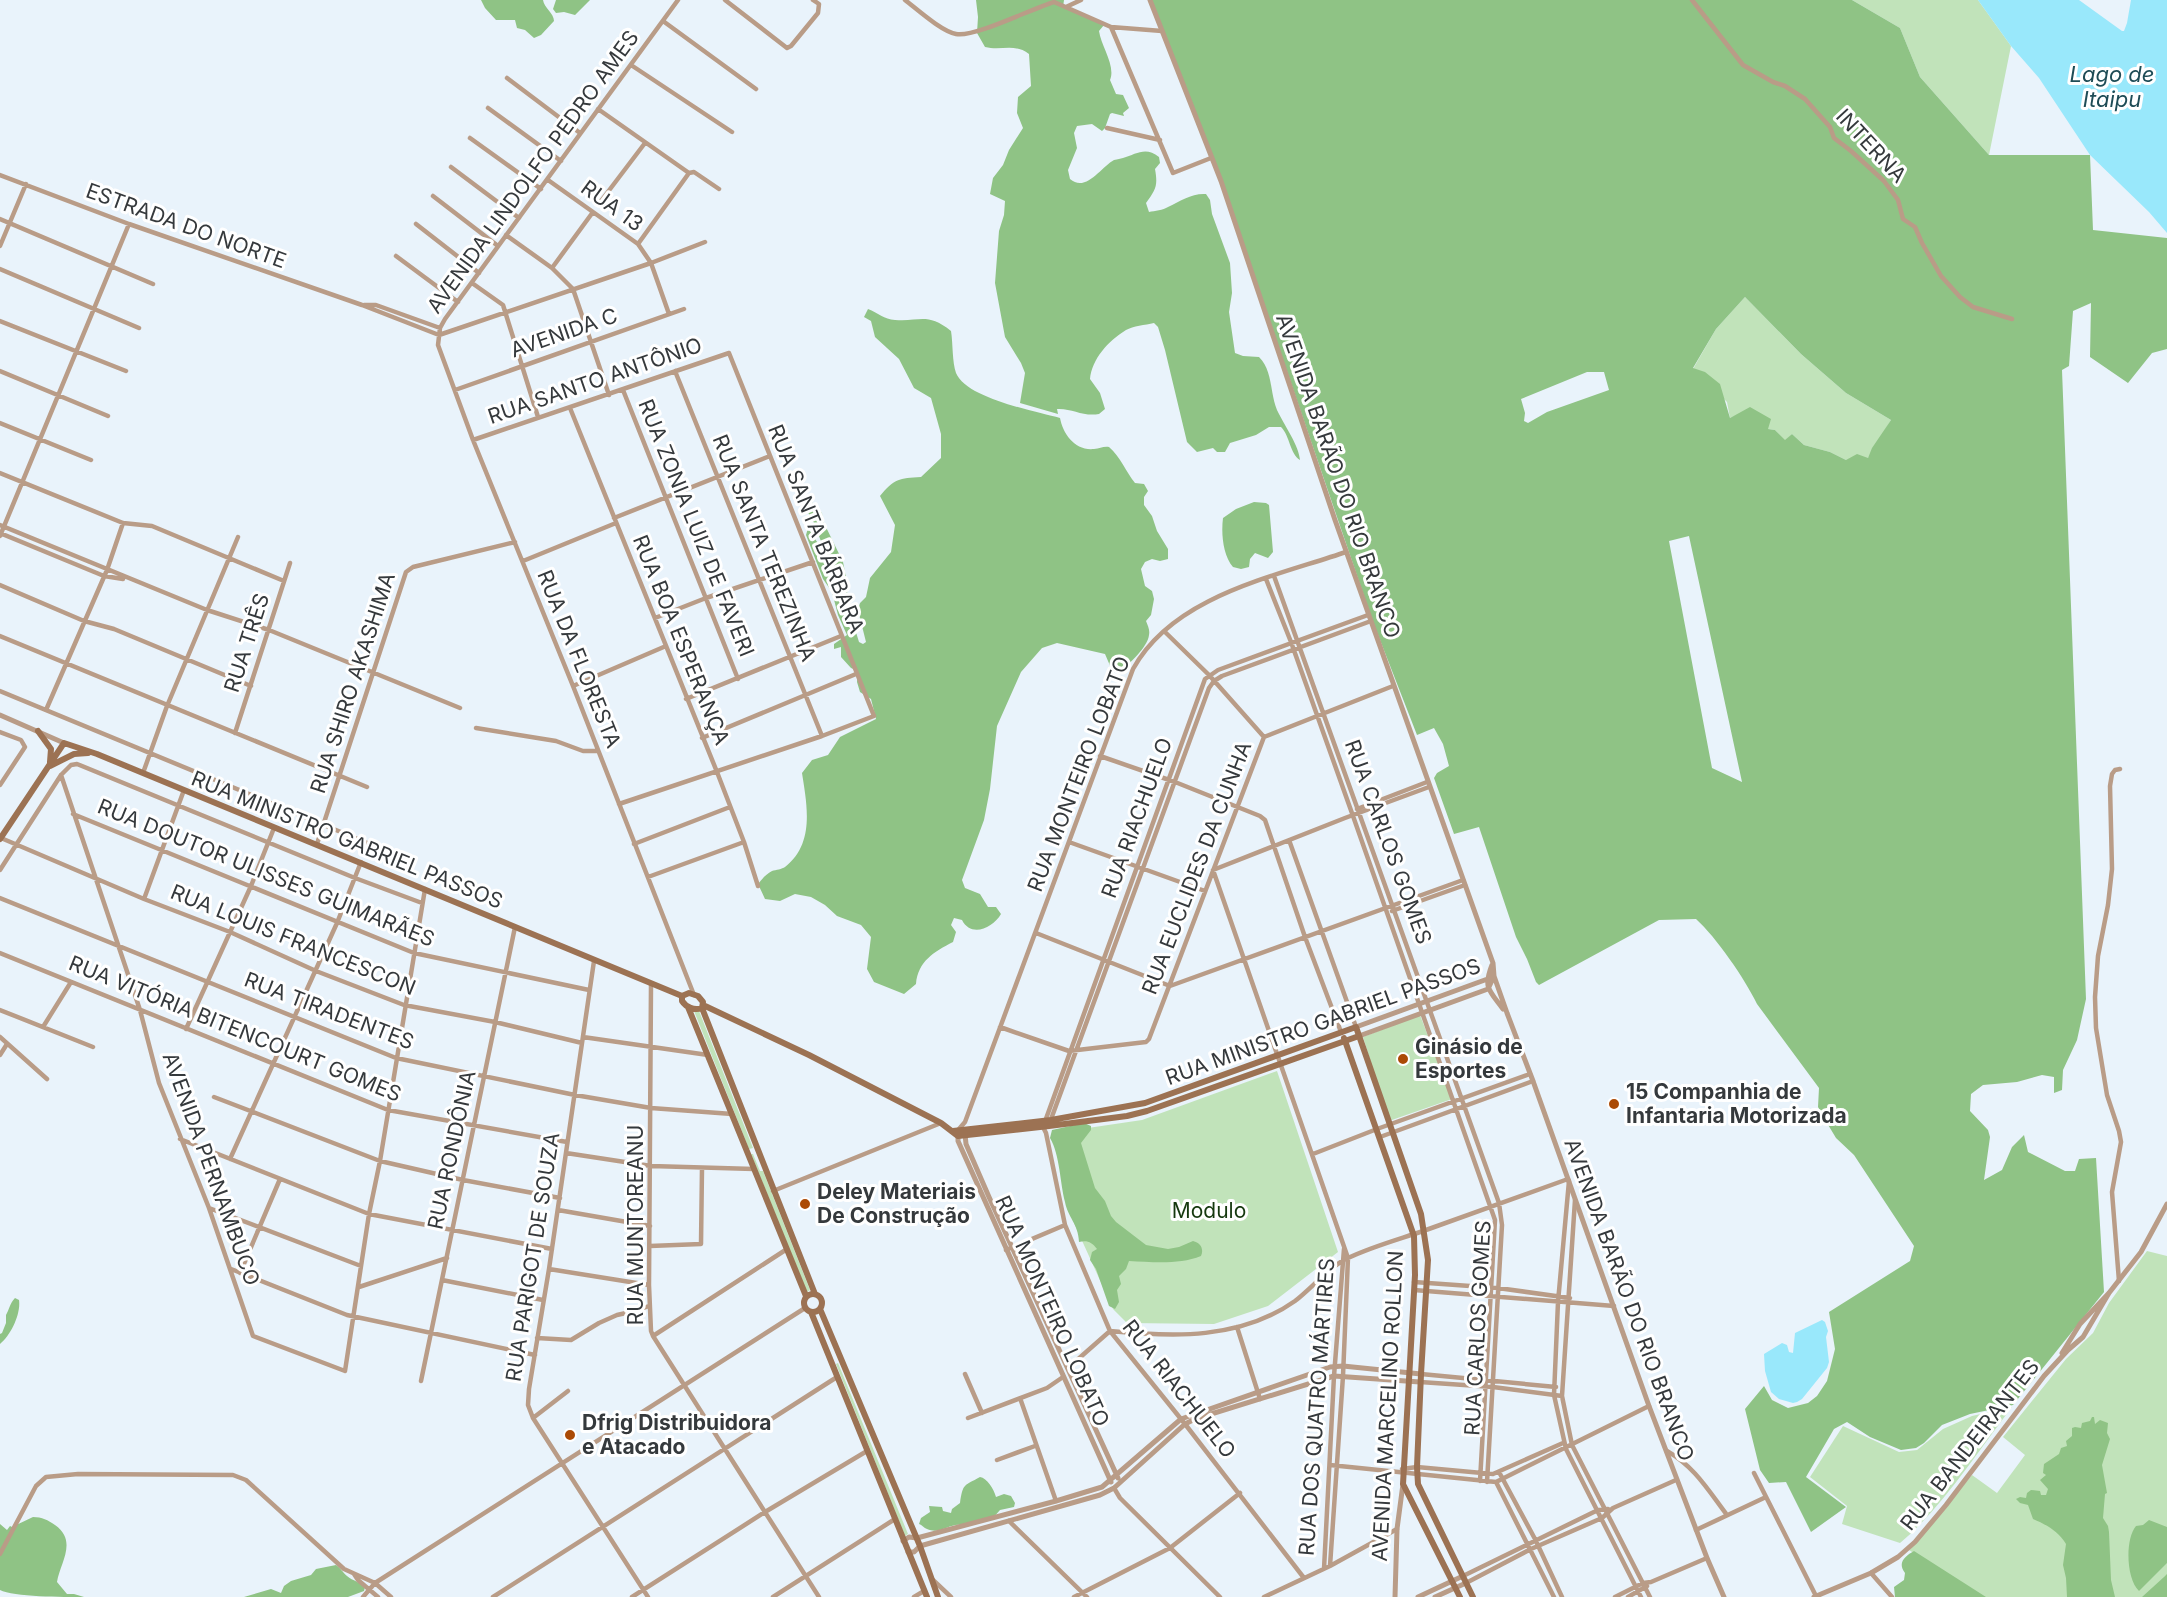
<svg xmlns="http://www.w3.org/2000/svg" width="2167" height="1597" viewBox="0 0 2167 1597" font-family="Inter,sans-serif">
<rect width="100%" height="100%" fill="#e9f3fb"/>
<path fill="#c1e3ba" d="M1852,0H1978L2011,46L1989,155L1920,77L1900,28Z
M1745,297L1801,354L1846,393L1891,420L1868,458L1846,460L1830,452L1804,445L1792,434L1785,441L1775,430L1768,429L1739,414L1730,418L1727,402L1693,369L1716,329Z
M694,1011H699L753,1148L749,1149Z
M1420,1015L1452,1099L1389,1121L1363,1037Z
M1277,1071L1338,1252L1268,1306L1214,1324L1127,1323L1113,1309L1074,1223L1054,1133L1142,1120Z
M751,1154H753L760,1171H763L810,1290L807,1292Z
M2147,1251L2167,1256V1597H1980L1909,1550L1972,1475L1997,1493L2025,1455L2003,1437L2066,1359L2093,1333L2109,1303Z
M838,1363L908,1534L905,1536L836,1364Z
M2012,1407C1978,1451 1942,1508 1900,1543L1842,1524L1847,1506L1810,1477L1843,1426L1899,1452L1917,1450L1943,1429L1972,1416Z"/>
<path fill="#8fc385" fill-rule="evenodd" d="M481,0H543C544,8 554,13 554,21L541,35L534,38L525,30L517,28L515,20H496L485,8Z
M556,0H590L575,15L564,12L556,13L553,9Z
M976,0H1064L1063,7L1104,25L1099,31C1101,46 1116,66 1110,80L1116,94L1123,95L1129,108L1123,113L1124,116L1112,113L1110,114L1105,128L1102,131L1092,124L1077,126L1074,133L1077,148L1068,170L1070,179C1086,193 1101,167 1114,160C1118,159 1120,159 1123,158C1136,154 1146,146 1159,157L1160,163L1155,169C1158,186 1156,189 1146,203L1149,212C1155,211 1163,210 1168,207C1180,201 1192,193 1206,194L1210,200L1212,214L1230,263L1232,293L1229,312L1235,353L1243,356L1259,357C1274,372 1269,395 1279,414C1285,426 1299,446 1300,460C1290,454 1290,436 1281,427H1269L1256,435L1230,443L1225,452H1217L1213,448L1197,452L1187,442L1165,350L1158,327L1154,323C1145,325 1133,326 1126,330C1108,341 1092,359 1090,379L1100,393L1105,409L1099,414C1083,417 1072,408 1057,409L1058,414L1020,403L1025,373L1021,363L1005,337L995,283L999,231L1004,215L1005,201L990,194L993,178L1003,165L1009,150L1023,128L1017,113L1018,97L1031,86L1029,54C1015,43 1001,51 985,47L977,33L978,17Z
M1151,0H1852L1900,28L1920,77L1989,155H2090L2093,230L2167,238V349L2152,353L2128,383L2090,357L2091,303L2073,311L2069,366L2062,370L2086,999L2077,1040L2063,1070L2062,1090L2054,1093V1077L2042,1075L2017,1082L1983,1085L1971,1094L1970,1111L1988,1130L1990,1137L1984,1180L2002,1170L2012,1147L2024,1135L2028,1152L2065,1171H2075L2079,1159L2096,1158L2104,1292L2013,1405L1970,1414L1942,1425L1924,1443L1916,1448L1901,1450L1870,1437L1847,1422L1834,1429L1806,1477L1846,1507L1811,1532L1786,1482L1769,1483L1760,1470L1745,1409L1764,1386L1772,1400L1788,1408L1808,1403L1817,1396L1827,1381L1835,1349L1829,1312L1910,1261L1914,1246L1854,1155L1836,1138L1827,1123L1818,1107L1819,1088L1757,1004C1745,979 1716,937 1696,919L1659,920L1539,985L1536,982L1527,959L1516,937L1479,827L1454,834L1434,778L1437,773L1449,766L1443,744L1434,728L1417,735L1373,622L1221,179ZM1745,297L1801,354L1846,393L1891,420L1872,448L1868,458L1857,454L1846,460L1830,452L1804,445L1792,434L1785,440L1775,430L1768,429L1771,419L1750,407L1730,418L1720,384L1705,372L1693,368L1716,329ZM1587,372H1604L1609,390L1547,412L1528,423L1524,421L1525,413L1521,399ZM1689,536L1742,782L1712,768L1669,541Z
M868,309C878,313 884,319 895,320C920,322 927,312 951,331C953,343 952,362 956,373C966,398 1034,411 1060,418C1063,434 1075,451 1094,449C1100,449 1103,446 1109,447C1120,456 1126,472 1135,483L1144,484L1148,491L1144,497V505L1152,516L1157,531L1168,549V559L1160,561L1152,559L1145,562L1141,569L1145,586L1152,591L1154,599L1151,615L1146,621C1148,626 1150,630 1149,635C1148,647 1128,665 1119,672L1111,668L1105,654L1057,643L1042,648L1021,672L997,726L990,789L984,820L962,880L965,888L980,894L988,907H996L1001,914C993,928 971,938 962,920L954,918L951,925L956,932L953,942C934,952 918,961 916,984L904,994L874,982L867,969L871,937L861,925L837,916L825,905L811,897L795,894L780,901L765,899L758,884C762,879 766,874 772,871C776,870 782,869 785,867C815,844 807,805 802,773L812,760L828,755L840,737L876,719L871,699L860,692L857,682L858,671L851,668L841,657V647L834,649V644L847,635L838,615L832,592L823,579L806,535L808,528L819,545L822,544L814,523L802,502L804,499H809L822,513L823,521L843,562L848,587L846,600L859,642L863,644L866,642L858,610L860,603L866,597L870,578L891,552L895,525L880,496C894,479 899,478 921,477L941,458V434L931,398L914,388L899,359L875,337L871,321L864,317Z
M1254,502L1266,503L1269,505L1273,552L1268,558L1255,553L1250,559L1249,567L1241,569L1233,567C1223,555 1221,534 1223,518L1236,509Z
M1084,1123L1091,1126V1130L1081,1143L1095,1188L1105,1201L1111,1216L1116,1222L1146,1245L1168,1249L1179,1247L1193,1241C1201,1243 1204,1249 1201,1256C1179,1265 1152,1262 1129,1261L1126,1269L1119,1276L1121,1284L1117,1290L1119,1302L1115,1309L1109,1306L1096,1269L1090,1260L1092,1252L1097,1249C1092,1242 1087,1240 1079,1242C1078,1223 1068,1218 1065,1202C1060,1183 1060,1155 1050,1138L1052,1130Z
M15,1298L19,1300C21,1314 11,1335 0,1344V1334L2,1333L6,1323V1315C9,1310 10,1303 15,1298Z
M2092,1417H2094L2095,1424L2100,1420L2108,1423L2107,1433L2110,1439L2102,1465L2107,1493L2105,1494L2103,1518L2108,1526L2109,1532L2111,1580L2115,1597H2067L2066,1578L2063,1565L2066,1544C2058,1531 2047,1525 2033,1519L2028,1505L2020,1503L2016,1499L2020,1497L2026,1498L2027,1493L2031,1490L2040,1491L2041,1495H2046L2048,1489L2040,1480L2046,1475L2043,1473L2044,1464L2059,1454L2061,1448L2067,1446L2066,1441L2072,1436V1428L2075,1427L2081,1428L2082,1423L2090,1421Z
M980,1477C987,1478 994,1489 996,1497L1004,1494L1011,1496L1015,1503L1014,1507L1000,1510L993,1518L961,1525C950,1523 940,1535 927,1529C924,1528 922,1525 919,1524L921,1518L930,1512L929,1506L942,1507L943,1511L951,1513L952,1509L960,1503C963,1483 964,1486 980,1477Z
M33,1517C42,1517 48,1520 55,1525C78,1541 60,1563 57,1582L67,1594H74L84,1597C64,1597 13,1597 0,1590V1524L7,1530L10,1526L12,1527Z
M2149,1520L2167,1527V1563L2139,1591C2126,1579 2125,1539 2136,1526L2143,1525Z
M1914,1551L1986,1597H1895L1894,1587L1904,1580L1905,1573C1897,1563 1905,1556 1914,1551Z
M336,1565C341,1568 342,1572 347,1576C353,1581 360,1582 365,1587L364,1591L348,1597H244L271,1589L281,1593L284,1586L291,1581L311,1575L316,1569Z
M2167,1574V1597H2142L2164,1577Z"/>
<path fill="#99e8fb" d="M1978,0H2079L2122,31H2124L2127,23L2131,0H2167V233L2149,212L2090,155L2039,78L2011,46Z
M1822,1320L1825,1322L1828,1331L1826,1337L1829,1362L1827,1368L1802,1399L1797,1402L1793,1403L1779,1399L1771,1392L1765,1371L1764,1354L1782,1343L1787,1345L1789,1352L1793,1353L1795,1333Z"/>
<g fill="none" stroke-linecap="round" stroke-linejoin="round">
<path stroke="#b99c87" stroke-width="4.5" d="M678,0L445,319L440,328L438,345L473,440L573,686L694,995
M725,0L787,48L791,46L818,13L819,4L813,0
M905,0C918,10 941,31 956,34C974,38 1033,8 1054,2L1111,27L1162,31
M1692,0L1743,65L1773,82L1785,86L1805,99L1830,127L1834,138L1851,151L1884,181L1898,200L1903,219L1915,227L1922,243L1941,276L1960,297L1973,307L2012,319
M1066,7L1081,0
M663,21L756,89
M1111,27L1173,173L1211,158
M631,65L732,132
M507,78L580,133
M488,108L561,161
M598,109L689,173L694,172L719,189
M1107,128L1160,140
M470,138L541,189
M451,167L519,218
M0,175L129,224L362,305L439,335
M548,180L638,244L651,263L669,314
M433,196L498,246
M601,201L645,143
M0,219L153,284
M416,224L479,273
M506,235L552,268L573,289L609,395
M638,244L689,173
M0,246L26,184
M396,256L458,302
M552,268L593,212
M0,269L139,328
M472,283L503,305L538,417
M364,305H376L440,328
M0,321L126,371
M439,335L651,263L705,242
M0,371L108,416
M675,371L822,736
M455,390L684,309
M623,390L738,679
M570,408L717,772L744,842L758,886
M0,423L91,460
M473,440L729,353L874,716L822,736L619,804
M0,473L123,523L152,526L284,581
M614,518L770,456
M0,525L207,610L269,630L460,708
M0,533L104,576L123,579
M0,536L129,224
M523,561L616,523
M1274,576L1499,1203L1502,1225L1487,1482
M1266,579L1291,642L1353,816L1495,1220L1480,1481
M0,585L84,621L114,629L251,686
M655,618L706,598L813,562
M1164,631L1209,675L1264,737
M0,636L367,787
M573,686L666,646
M0,691L406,859
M686,699L841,636
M46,710L107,570L123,523
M476,728L556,741L583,751H598
M0,732L21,740L25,747L0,785
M235,733L290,563
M702,738L856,674
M1100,756L1175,782L1260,816L1265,820L1305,937L1341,1032
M143,773L167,706L238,537
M61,775L140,1010L159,1083L209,1208L253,1336L345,1371L369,1214L380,1161L425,889
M1357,809L1427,782
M73,814L414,953L589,990
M1,838L144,899L230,932L316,971L404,1005L495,1022L582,1043
M1289,840L1356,1027
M1069,842L1205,891
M317,844L406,572L413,567L515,542
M634,844L730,807
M0,870L61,775L71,765L77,764L355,878L422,903
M648,877L744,842
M0,898L396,1058L575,1095L651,1108L732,1114
M144,899L184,790
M1392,911L1465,885
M1036,933L1170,986L1463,880
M0,953L388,1110L567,1142
M594,961L549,1269L529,1389L528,1405L533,1418L648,1597
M651,984L649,1285L651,1331L653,1336L819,1597
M0,1010L93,1047
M43,1027L71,982
M1000,1027L1069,1051L1146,1042L1149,1039L1264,737L1393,686
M186,1029L251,886L274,828
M0,1037L47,1079
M583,1037L708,1055
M0,1055L7,1044
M214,1097L380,1161L463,1180L560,1198
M1050,1122L1209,688L1214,681L1222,676L1371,621
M959,1129L965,1122L1133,669C1173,596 1273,577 1346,552
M1380,1137L1533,1081
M180,1139L369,1214L552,1249
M566,1153L651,1166L754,1169
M1313,1154L1377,1129L1530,1074
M230,1159L337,923L361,862
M1569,1181L1558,1302L1554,1395L1566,1449L1641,1597
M773,1191L941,1123
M1575,1200L1562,1396L1572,1445L1650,1597
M209,1208L361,1266
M558,1210L650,1226
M650,1246L701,1244L702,1168
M1006,1250L1065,1225
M231,1269L347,1315L535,1355
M549,1269L649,1285
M240,1273L280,1179
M442,1280L543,1300
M2119,1281L2112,1192L2121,1142L2119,1131L2107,1095L2096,1028L2095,997L2098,956L2108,905L2112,869L2110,786L2112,774L2115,770L2120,769
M1414,1282L1498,1288L1570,1298
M359,1287L447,1258
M1414,1290L1614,1306
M1237,1327L1260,1399
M653,1336L787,1249
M537,1338L571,1340L599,1323L617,1315L635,1311L649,1306
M1068,1368L1110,1331C1173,1337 1240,1340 1295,1301C1311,1289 1331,1265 1348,1258C1373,1246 1400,1239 1426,1230C1473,1213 1520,1196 1568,1179
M965,1374L982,1413
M1421,1374L1556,1387
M421,1381L515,927
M1420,1382L1493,1387L1562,1396
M1020,1398L1056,1501
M533,1418L568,1391
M968,1418L1047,1388L1063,1377
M1667,1451C1695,1467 1708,1490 1727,1515
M997,1460L1035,1446
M1330,1465L1496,1482L1649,1406
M1402,1469L1417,1467L1493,1474L1563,1443
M1499,1472L1535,1539L1562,1597
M1754,1473L1816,1596
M1496,1482L1554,1597
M1114,1488L1120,1498L1220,1597
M1009,1521L1087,1597
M1696,1530L1766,1497
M0,1554L36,1486L46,1477L78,1474L233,1475L246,1480L344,1569L375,1583L391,1597
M1330,1566L1343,1376L1348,1258L1213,870L1345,818L1429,787
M1324,1569L1334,1376L1344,1249
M1871,1573L1892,1597
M354,1574L358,1580L378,1597
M1463,1576L1598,1510L1608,1509
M1304,1578L1185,1424L1110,1331L1065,1225L1046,1133L1043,1127L1205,679L1218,670L1368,615
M933,1580L951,1597
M1466,1583L1531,1549L1602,1518L1613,1508L1676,1480
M363,1597L375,1583L805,1308
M493,1597L837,1377
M632,1597L765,1512L867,1451
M773,1597L895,1519
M914,1597L924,1591
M1074,1597L1170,1548L1240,1493
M1264,1597L1330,1566L1397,1529
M1615,1597L1643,1583L1651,1582L1707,1558
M1628,1597L1647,1586"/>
<path stroke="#b99c87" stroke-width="5" d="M1150,0L1221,181L1335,520L1493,963L1494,976L1507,1013L1533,1081L1649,1406L1707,1558L1724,1597
M0,715L64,743
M1492,965C1483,988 1489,990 1503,1009
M1356,1027L1493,977
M1359,1036L1488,989L1494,976
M958,1134V1141L1111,1482
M965,1134L966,1144L989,1197L1118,1478
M2062,1353L2080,1324L2109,1293L2141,1252L2167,1204
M903,1541L909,1537L917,1538L1056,1501L1102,1487L1181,1419L1330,1367L1343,1366L1421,1374
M908,1552H914L920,1546L1100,1495L1114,1488L1185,1424L1195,1419L1334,1376L1420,1382
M1395,1597L1397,1529L1403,1484
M1418,1597L1463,1576
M1435,1597L1466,1583
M1814,1597L1871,1573L1898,1557L1915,1542L1946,1505L2044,1376L2068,1350L2083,1337L2109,1293"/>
<path stroke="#9c7253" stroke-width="6" d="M38,731L51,749L50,762
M50,766L74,754L88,753
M0,839L64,743L97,754L682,996L689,993L698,996L703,1002L702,1008C694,1011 686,1007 682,1001V996
M703,1005L809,1055L941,1123L958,1136L1049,1126L1127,1116L1147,1111L1359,1036
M688,1007L806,1296
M702,1008L815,1294
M1344,1038L1414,1236L1415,1275L1403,1484L1460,1597
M953,1131L1051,1120L1145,1103L1356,1027L1421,1214L1428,1260L1421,1374L1417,1467L1418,1484L1473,1597
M804 1303a9 9 0 1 1 18 0a9 9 0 1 1-18 0Z
M820,1309L920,1546L938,1597
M811,1312L927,1597"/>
</g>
<g fill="#ab4a05" stroke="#fff" stroke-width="2">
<circle cx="1403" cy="1059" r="6"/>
<circle cx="1614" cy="1104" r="6"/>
<circle cx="805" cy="1204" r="6"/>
<circle cx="570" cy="1435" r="6"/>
</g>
<g text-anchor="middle" stroke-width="6" stroke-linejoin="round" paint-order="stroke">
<g font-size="21" fill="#35393c" stroke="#fff">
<text transform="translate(1871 146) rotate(47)" y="7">INTERNA</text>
<text transform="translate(533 172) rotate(-54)" y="7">AVENIDA LINDOLFO PEDRO AMES</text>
<text transform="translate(612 206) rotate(36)" y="7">RUA 13</text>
<text transform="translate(186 226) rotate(20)" y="7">ESTRADA DO NORTE</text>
<text transform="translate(564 333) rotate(-19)" y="7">AVENIDA C</text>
<text transform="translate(595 381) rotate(-19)" y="7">RUA SANTO ANTÔNIO</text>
<text transform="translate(1338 476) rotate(71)" y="7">AVENIDA BARÃO DO RIO BRANCO</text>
<text transform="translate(696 528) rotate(68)" y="7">RUA ZONIA LUIZ DE FAVERI</text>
<text transform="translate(816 529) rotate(68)" y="7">RUA SANTA BÁRBARA</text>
<text transform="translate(764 548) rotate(68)" y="7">RUA SANTA TEREZINHA</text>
<text transform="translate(681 640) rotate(68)" y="7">RUA BOA ESPERANÇA</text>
<text transform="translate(247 643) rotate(-72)" y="7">RUA TRÊS</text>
<text transform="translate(579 659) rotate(68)" y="7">RUA DA FLORESTA</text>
<text transform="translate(353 683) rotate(-72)" y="7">RUA SHIRO AKASHIMA</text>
<text transform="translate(1079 774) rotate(-69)" y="7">RUA MONTEIRO LOBATO</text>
<text transform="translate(1137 818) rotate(-70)" y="7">RUA RIACHUELO</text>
<text transform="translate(347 840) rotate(22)" y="7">RUA MINISTRO GABRIEL PASSOS</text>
<text transform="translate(1388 842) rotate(70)" y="7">RUA CARLOS GOMES</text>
<text transform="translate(1197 868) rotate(-69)" y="7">RUA EUCLIDES DA CUNHA</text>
<text transform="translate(266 873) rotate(22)" y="7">RUA DOUTOR ULISSES GUIMARÃES</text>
<text transform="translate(293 940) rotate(22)" y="7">RUA LOUIS FRANCESCON</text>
<text transform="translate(329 1011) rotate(21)" y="7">RUA TIRADENTES</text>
<text transform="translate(1323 1022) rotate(-20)" y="7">RUA MINISTRO GABRIEL PASSOS</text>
<text transform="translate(235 1029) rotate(22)" y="7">RUA VITÓRIA BITENCOURT GOMES</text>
<text transform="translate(452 1150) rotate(-78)" y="7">RUA RONDÔNIA</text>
<text transform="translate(211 1169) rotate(70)" y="7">AVENIDA PERNAMBUCO</text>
<text transform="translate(636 1225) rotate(-90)" y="7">RUA MUNTOREANU</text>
<text transform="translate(533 1257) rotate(-81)" y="7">RUA PARIGOT DE SOUZA</text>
<text transform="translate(1629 1300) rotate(70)" y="7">AVENIDA BARÃO DO RIO BRANCO</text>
<text transform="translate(1052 1311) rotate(66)" y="7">RUA MONTEIRO LOBATO</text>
<text transform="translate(1478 1328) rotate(-87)" y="7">RUA CARLOS GOMES</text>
<text transform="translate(1179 1389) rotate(52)" y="7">RUA RIACHUELO</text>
<text transform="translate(1388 1406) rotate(-87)" y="7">AVENIDA MARCELINO ROLLON</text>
<text transform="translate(1317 1407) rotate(-86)" y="7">RUA DOS QUATRO MÁRTIRES</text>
<text transform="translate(1970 1445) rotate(-52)" y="7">RUA BANDEIRANTES</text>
</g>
<g font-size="21" font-weight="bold" fill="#35393c" stroke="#fff" text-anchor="start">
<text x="1415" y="1054">Ginásio de<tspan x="1415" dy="24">Esportes</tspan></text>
<text x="1626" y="1099">15 Companhia de<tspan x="1626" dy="24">Infantaria Motorizada</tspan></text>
<text x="817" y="1199">Deley Materiais<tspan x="817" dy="24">De Construção</tspan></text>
<text x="582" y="1430">Dfrig Distribuidora<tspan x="582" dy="24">e Atacado</tspan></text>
</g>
<g font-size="21" fill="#16390f" stroke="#fff">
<text x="1209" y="1218">Modulo</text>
</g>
<g font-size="22" font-style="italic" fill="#1e4c56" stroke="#fff">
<text x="2112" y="82">Lago de<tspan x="2112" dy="25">Itaipu</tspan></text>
</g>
</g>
</svg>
